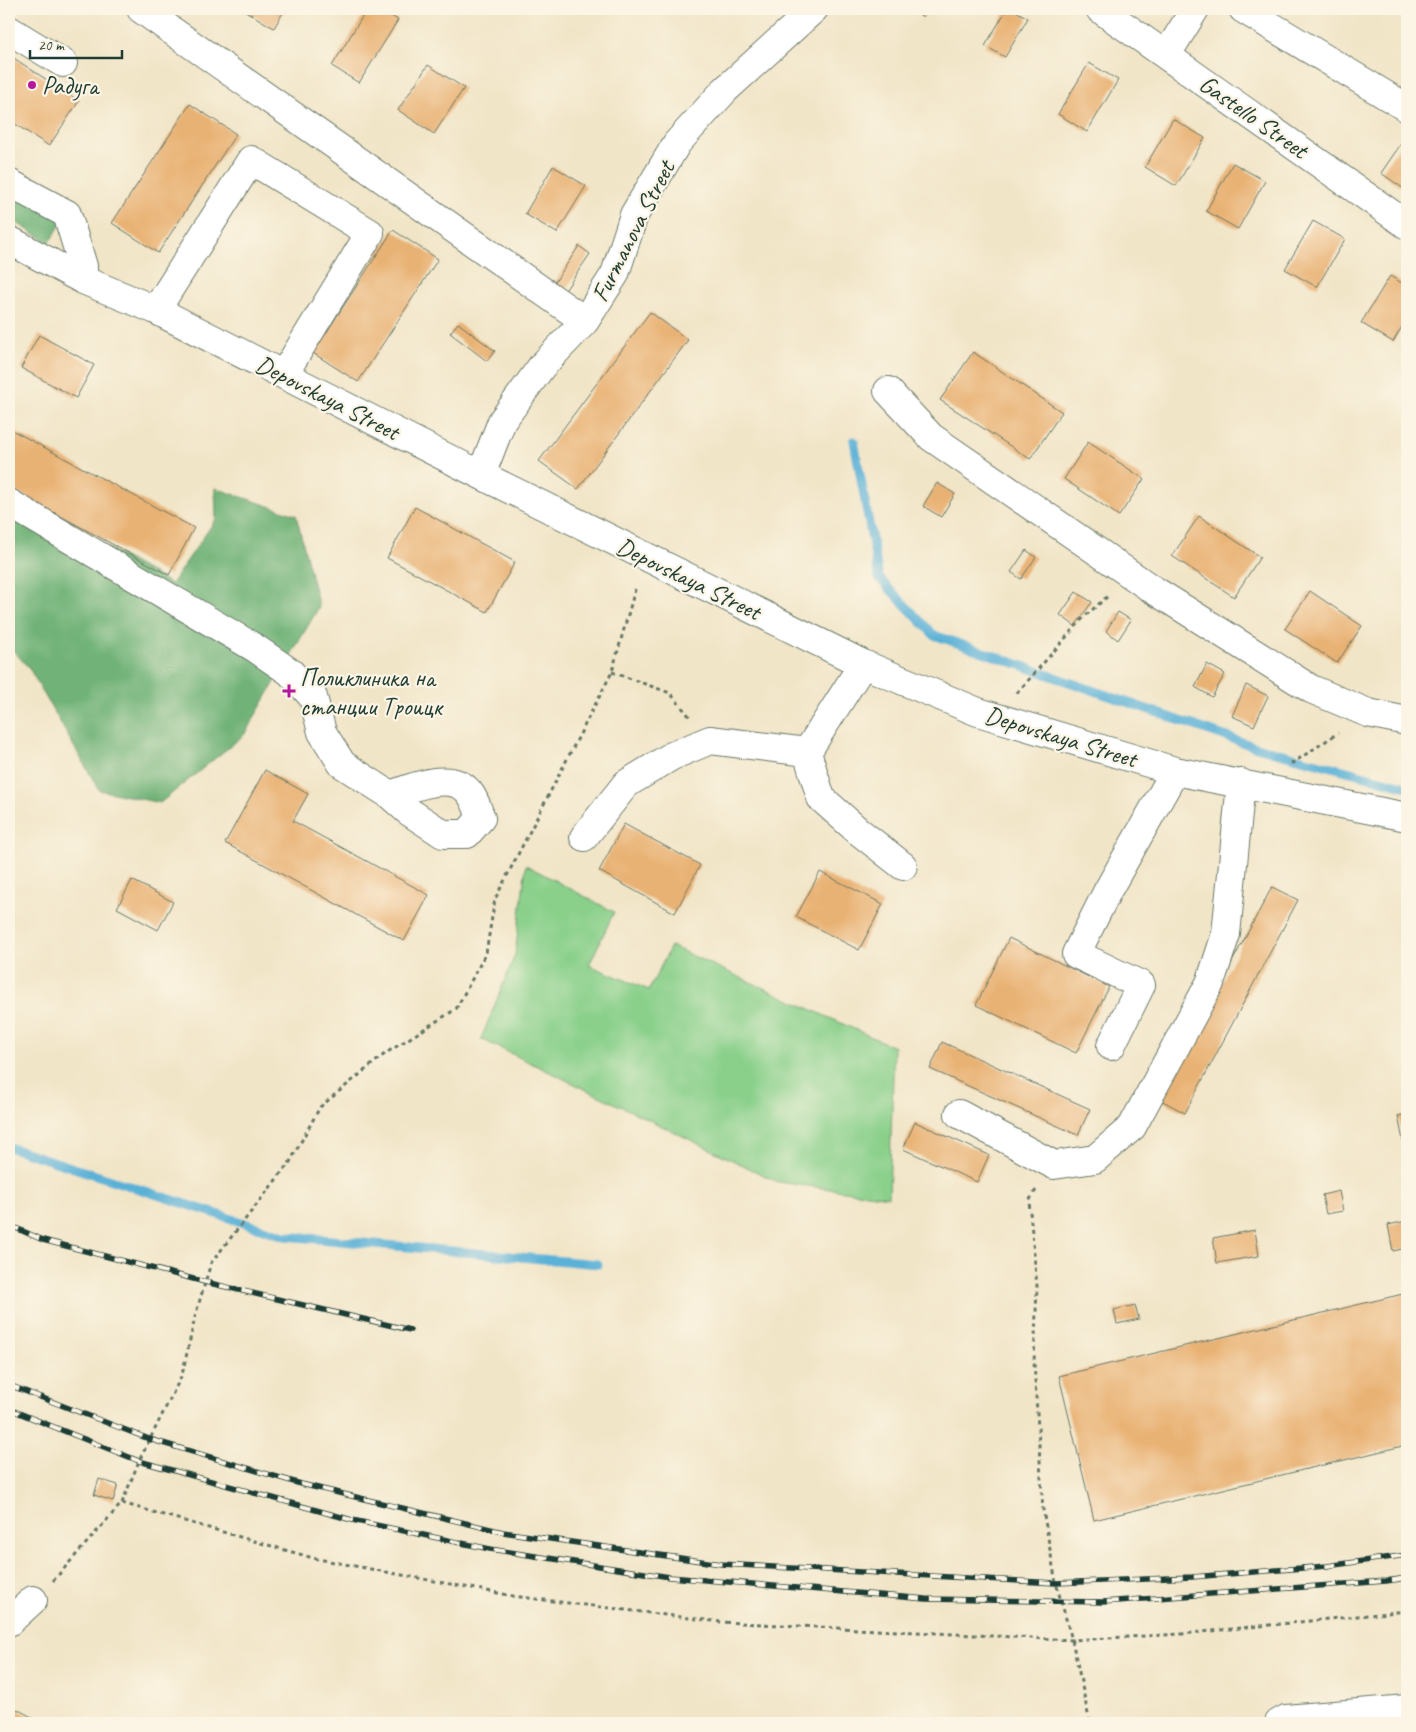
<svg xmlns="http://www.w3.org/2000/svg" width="1416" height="1732" viewBox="0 0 1416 1732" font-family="Caveat,sans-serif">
<rect width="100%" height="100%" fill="#fcf5e5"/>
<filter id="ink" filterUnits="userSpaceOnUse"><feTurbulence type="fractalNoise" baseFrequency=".02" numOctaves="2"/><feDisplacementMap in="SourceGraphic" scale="10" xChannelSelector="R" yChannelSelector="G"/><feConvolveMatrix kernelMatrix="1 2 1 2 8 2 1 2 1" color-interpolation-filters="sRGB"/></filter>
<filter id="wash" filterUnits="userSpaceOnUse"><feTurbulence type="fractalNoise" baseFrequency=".0096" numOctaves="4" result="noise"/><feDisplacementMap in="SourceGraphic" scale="20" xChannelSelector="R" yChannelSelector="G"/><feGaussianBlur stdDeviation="1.12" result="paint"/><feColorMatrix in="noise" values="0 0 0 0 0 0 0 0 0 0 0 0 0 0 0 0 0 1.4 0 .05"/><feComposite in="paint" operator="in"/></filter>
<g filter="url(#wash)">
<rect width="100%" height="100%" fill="#f1e5c7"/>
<path fill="#8ad08b" stroke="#548660" d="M526,865L614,912L589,965L649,990L671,946L894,1047L889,1197L778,1182L481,1039L515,955Z"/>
<path fill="#6fb277" stroke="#477856" d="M9,189L63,221L49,243L9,218Z
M215,488L296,515L319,607L244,735L160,803L99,790L29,668L9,646V492L171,584L216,519Z"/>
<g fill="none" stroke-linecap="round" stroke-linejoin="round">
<path stroke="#5ab1d7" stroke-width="9" d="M854,441L879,578L934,635L1253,746L1407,787
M9,1147L285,1236L598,1264"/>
</g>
<g id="blocks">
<path fill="#e9b274" d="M242,9H285L274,28Z
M367,9H380L398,20L359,83L332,66Z
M910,9H928L923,17Z
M1007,9H1012L1028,18L1005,57L985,46Z
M9,55L79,101L49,146L9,120Z
M1089,63L1118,80L1087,132L1058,114Z
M428,65L464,88L434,134L398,110Z
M190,104L236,134L158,253L112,223Z
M1173,119L1205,138L1176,186L1145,167Z
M1407,135V191L1381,173Z
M1233,163L1265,181L1238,229L1206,211Z
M553,166L586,186L557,233L525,214Z
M1313,221L1345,239L1317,287L1285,269Z
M393,230L438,259L358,382L313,353Z
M579,246L590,254L564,292L553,285Z
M1390,276L1407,286V318L1393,342L1361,323Z
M650,312L688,340L578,489L539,461Z
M458,323L495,351L487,361L450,333Z
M39,335L94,365L76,398L21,368Z
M973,352L1062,412L1030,459L940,400Z
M10,429L194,528L169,575L9,488Z
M1088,442L1144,479L1119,516L1064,479Z
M937,483L955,494L941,517L923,506Z
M415,507L515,562L487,612L387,558Z
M1199,516L1260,557L1234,597L1172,556Z
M1026,550L1036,557L1021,579L1011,572Z
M1310,591L1362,626L1337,663L1285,629Z
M1076,592L1092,602L1075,626L1060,615Z
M1118,612L1131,620L1118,640L1106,631Z
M1207,664L1225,674L1212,697L1195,687Z
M1246,685L1268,696L1254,726L1232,716Z
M265,770L308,794L293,821L429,895L404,941L225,843Z
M624,824L700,865L675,913L599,871Z
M820,872L883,904L859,950L796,917Z
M132,880L173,902L158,930L117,908Z
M1272,887L1298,900L1185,1113L1159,1099Z
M1009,938L1109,987L1076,1053L976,1005Z
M942,1042L1090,1109L1078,1135L930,1069Z
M1407,1114V1155H1406L1398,1116Z
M915,1122L989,1155L977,1182L903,1149Z
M1339,1191L1343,1211L1326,1214L1322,1195Z
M1407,1221V1248L1393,1251L1388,1225Z
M1255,1230L1259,1256L1217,1263L1213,1238Z
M1407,1293V1445L1094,1520L1059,1376Z
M1135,1305L1139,1319L1117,1324L1114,1310Z
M99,1479L118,1485L113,1501L94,1495Z
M9,1705L43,1723H9Z"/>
</g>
</g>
<g filter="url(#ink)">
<use href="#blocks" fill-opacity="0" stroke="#687867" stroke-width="1"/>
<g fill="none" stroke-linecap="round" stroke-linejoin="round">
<defs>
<path id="minor" d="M141,9L585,321
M1100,9L1407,225
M1243,9L1407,108
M9,30L63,63
M1167,54L1195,9
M9,183L67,214L83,266V280
M9,240L83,280L156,310L481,475L863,664L978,712L1175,771L1407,817
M156,310L251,160L370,233L284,374
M888,391L931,437L1149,587L1311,689L1368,713L1407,721
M481,475L502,421L542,366L585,321L615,274L634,215L677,143L725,90L814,9
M9,503L255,648L290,672L313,697L322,732L342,764L390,795L408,811L443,834H467L481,818C478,810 475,799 469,792C451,770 412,788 390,795
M863,664L807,752L821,798L857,830L903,866
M584,837L626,784L672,756L710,740L807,752
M1111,1046L1141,985L1076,954L1108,890L1175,771
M959,1114L1054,1165L1095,1159L1132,1127L1210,983L1226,934L1241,783
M9,1622L33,1600
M1279,1723L1286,1719L1407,1709"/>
</defs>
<use href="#minor" stroke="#687867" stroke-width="30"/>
<path stroke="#687867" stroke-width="3" stroke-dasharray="4 4" stroke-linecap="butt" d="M612,672L670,693L690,717
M1017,693L1084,617L1108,596
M1291,764L1338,733
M1036,1190L1029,1201L1037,1286L1034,1363L1043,1510L1056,1583L1072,1640L1090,1723
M122,1503L313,1558L513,1596L721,1622L1072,1640L1182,1634L1407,1611
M53,1581L122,1503L139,1461L182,1375L196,1313L211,1263L290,1162L320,1107L386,1053L456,1009L486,953L495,899L612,672L636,586"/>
<use href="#minor" stroke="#fff" stroke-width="28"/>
<defs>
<path id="rail" d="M9,1225L43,1240L205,1282L410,1330
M9,1385L149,1439L301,1484L503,1532L721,1564L1056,1583L1192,1577L1327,1566L1407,1555
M9,1409L139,1461L352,1520L490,1549L670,1577L926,1599L1103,1602L1386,1581L1407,1578"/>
</defs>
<use href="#rail" stroke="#1f3d34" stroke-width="5.5"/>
<use href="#rail" stroke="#fcf5e5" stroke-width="4" stroke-dasharray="11" stroke-linecap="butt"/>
</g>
</g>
<g fill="#b5179e" stroke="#fcf5e5" stroke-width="2">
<circle cx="32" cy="85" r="5"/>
<path d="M286.5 683.5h5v5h5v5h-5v5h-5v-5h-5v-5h5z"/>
</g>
<g text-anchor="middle" stroke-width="4.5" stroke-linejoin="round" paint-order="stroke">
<g font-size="25" fill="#1f3d34" stroke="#fcf5e5" text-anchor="start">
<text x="42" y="94">Радуга</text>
<text x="300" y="686">Поликлиника на<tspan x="300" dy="29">станции Троицк</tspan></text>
</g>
<g font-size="25" fill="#1f3d34" stroke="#fcf5e5">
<text transform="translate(1254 116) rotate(35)" y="9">Gastello Street</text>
<text transform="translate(632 231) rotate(-63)" y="9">Furmanova Street</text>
<text transform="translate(328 397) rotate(27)" y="9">Depovskaya Street</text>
<text transform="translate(689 578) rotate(26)" y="9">Depovskaya Street</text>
<text transform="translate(1061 736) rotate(17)" y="9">Depovskaya Street</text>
</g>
</g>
<rect width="1416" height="1732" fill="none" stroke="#fcf5e5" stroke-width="30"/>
<path d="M30 50v8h92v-8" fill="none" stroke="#1f3d34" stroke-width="2.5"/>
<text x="38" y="50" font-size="15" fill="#1f3d34" stroke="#fcf5e5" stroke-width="4" paint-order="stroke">20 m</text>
</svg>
